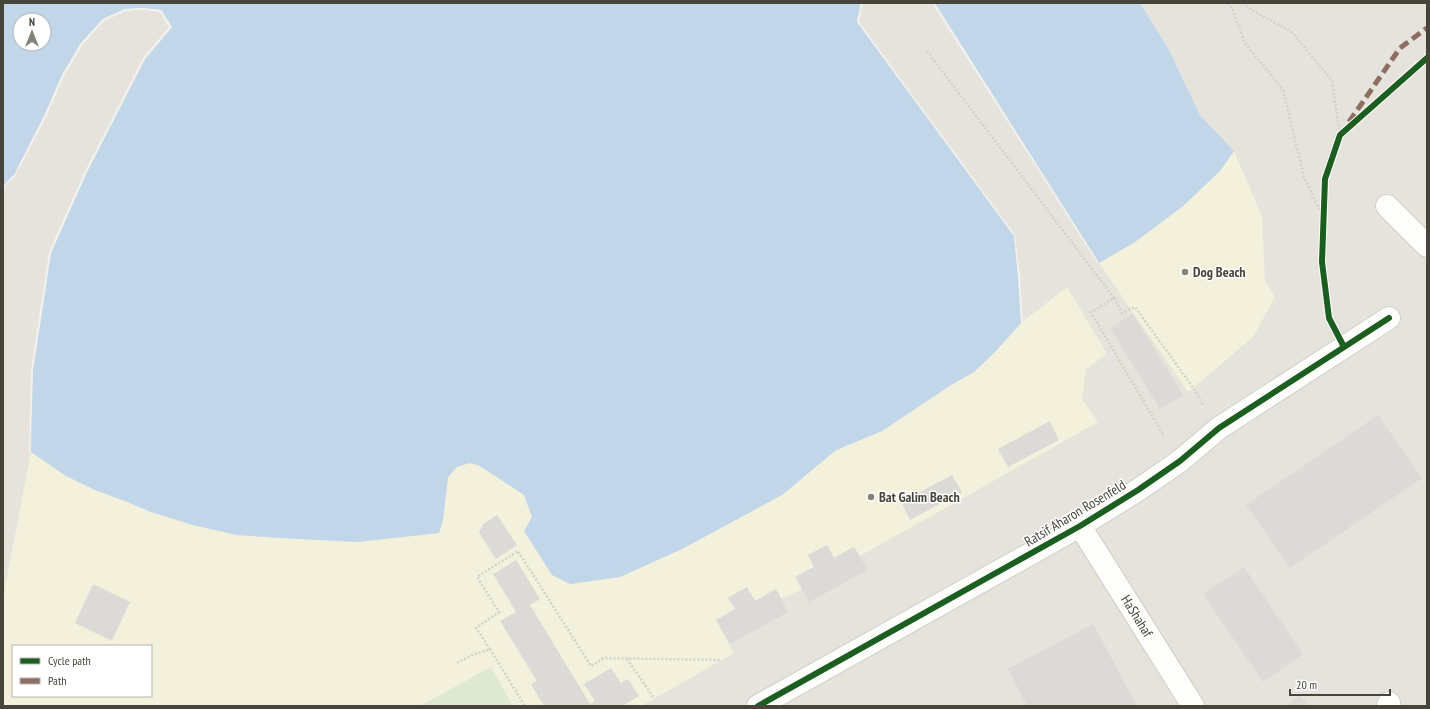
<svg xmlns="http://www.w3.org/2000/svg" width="1430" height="709" viewBox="0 0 1430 709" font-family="'PT Sans Narrow',sans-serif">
<rect width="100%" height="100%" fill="#f2f1ed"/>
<path fill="#e5e3dc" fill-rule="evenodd" d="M861,3H934L1099,263L1135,242L1182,207L1234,151L1200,115L1168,48L1140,3H1427V706H3V186L14,175L62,75L81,43L103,19L125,9L857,22ZM13,646H151V696H13Z"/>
<path fill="#dde9d0" d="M491,667L513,706H420Z"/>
<path fill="#f3f0db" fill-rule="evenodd" d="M1234,151L1262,216L1265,281L1275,297L1253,337L1188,392L1099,263L1135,242L1182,207L1220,171Z
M1067,287L1107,354L1086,369L1082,399L1098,422L860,556L854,547L834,558L827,545L808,555L814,567L796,577L802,589L781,599L776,589L755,601L747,587L728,598L735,609L716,620L734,653L641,706H513L491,667L420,706H3V598L31,452L66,476L95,490L125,501L151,512L193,525L237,535L280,538L357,542L439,533L443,520L448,477L457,467L469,463L478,465L524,495L532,517L570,584L620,577L682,549L782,495L836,450L882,431L951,385L974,372L995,352L1021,323ZM13,646H151V696H13Z"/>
<path fill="#c2d6ea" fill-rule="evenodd" d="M3,3H861L857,22L1014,236L1018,276L1021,323L995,352L974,372L951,385L882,431L836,450L782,495L682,549L620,577L570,584L552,575L524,531L532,517L524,495L491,473L478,465L469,463L457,467L448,477L443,520L439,533L357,542L280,538L237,535L193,525L151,512L125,501L95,490L66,476L31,452L33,370L51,253L86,174L145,59L172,27L161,10L143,8L125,9L103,19L81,43L62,75L45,114L14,175L3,186ZM20,20H44V44H20Z
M934,3H1140L1168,48L1200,115L1234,151L1220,171L1182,207L1135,242L1099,263Z"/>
<path fill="#f2f1ed" d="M861,3H863L859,22L1015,235L1020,276L1023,322L1021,323L1018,276L1014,236L857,22Z
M932,3H934L938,8L1099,263L1098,264Z
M143,8L161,10L172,27L145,59L86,174L51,253L33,370L30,454L29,452L31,370L49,252L84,173L143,58L169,27L160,12L143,10L126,11L104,21L83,44L64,76L47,115L15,176L3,188V186L14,175L45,114L62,75L81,43L103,19L125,9Z"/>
<path fill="#dbdad6" d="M1133,314L1183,395L1160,409L1110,328Z
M1378,415L1422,478L1290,568L1246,505Z
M1050,421L1059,440L1008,467L998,449Z
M952,475L962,492L910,520L901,502Z
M497,515L517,545L496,559L479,533L483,524Z
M827,545L834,558L854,547L868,570L809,602L795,577L814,567L808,555Z
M516,560L540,599L530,605L590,704L595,701L584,684L611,668L621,683L628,679L639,696L622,706H544L531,684L537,681L500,621L516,612L493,574Z
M1244,567L1303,654L1263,682L1203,594Z
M93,584L130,602L112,641L75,623Z
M747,587L755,601L776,589L788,612L730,644L716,620L735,609L728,598Z
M1093,624L1137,706H1027L1008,669Z
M1300,695L1308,706H1285Z"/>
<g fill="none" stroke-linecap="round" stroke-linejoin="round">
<defs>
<path id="minor" d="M1387,206L1427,246
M1080,526L1193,706
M758,706L1080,526L1138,490L1180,461L1219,428L1389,318
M1388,706L1389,703"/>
</defs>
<use href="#minor" stroke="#d0cfca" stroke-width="24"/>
<path stroke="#d2d1cb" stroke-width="2.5" stroke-dasharray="2 2" stroke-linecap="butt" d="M1228,3L1232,8L1245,43L1283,90L1304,177L1324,219
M1243,3L1252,10L1292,32L1332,81L1340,135
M927,51L1114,298L1091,312L1164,436
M1114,298L1122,313L1135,307L1194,389L1203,405
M490,649L476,628L499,612L477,577L518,551L591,666L604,658L720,660
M627,659L654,698
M457,663L472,655L490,649L525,706"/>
<use href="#minor" stroke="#fdfdfc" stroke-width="22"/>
<path stroke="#8d6e63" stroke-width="5" stroke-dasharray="10 5" stroke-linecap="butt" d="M1349,122L1400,48L1427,28"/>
<defs>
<path id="cycleway" d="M1344,347L1329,318L1322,262L1325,179L1340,135L1427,58
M758,706L1080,526L1138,490L1180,461L1219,428L1389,318"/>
</defs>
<use href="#cycleway" stroke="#fff" stroke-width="8"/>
<use href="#cycleway" stroke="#1b5e20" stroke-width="6"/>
</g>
<g fill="#838179" stroke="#fff" stroke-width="1.5">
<circle cx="1185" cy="272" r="4"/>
<circle cx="871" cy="497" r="4"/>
</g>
<g text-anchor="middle" stroke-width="3" stroke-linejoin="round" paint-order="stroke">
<g font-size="14" font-weight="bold" fill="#47443a" stroke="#fff" text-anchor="start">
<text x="1193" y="277">Dog Beach</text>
<text x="879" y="502">Bat Galim Beach</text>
</g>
<g font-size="14" fill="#47443a" stroke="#fff">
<text transform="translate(1075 513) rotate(-31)" y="5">Ratsif Aharon Rosenfeld</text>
<text transform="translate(1137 616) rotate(58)" y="5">HaShahaf</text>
</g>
</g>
<rect width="1430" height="709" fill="none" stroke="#47443a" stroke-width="8"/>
<rect x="12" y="645" width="140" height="52" fill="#ffffff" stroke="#b5b4b0"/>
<rect x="20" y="658" width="20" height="6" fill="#1b5e20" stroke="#b5b4b0"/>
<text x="48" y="665" font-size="12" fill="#47443a">Cycle path</text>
<rect x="20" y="678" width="20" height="6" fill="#8d6e63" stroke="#b5b4b0"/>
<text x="48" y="685" font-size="12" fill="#47443a">Path</text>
<g transform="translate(32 32)"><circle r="19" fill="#ffffff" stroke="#b5b4b0"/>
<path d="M0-3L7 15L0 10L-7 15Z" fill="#838179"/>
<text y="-6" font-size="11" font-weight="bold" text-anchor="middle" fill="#47443a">N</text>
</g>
<path d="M1290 689v6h100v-6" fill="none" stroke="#47443a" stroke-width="2"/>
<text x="1296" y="689" font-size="12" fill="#47443a" stroke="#ffffff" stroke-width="3" paint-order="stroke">20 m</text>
</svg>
